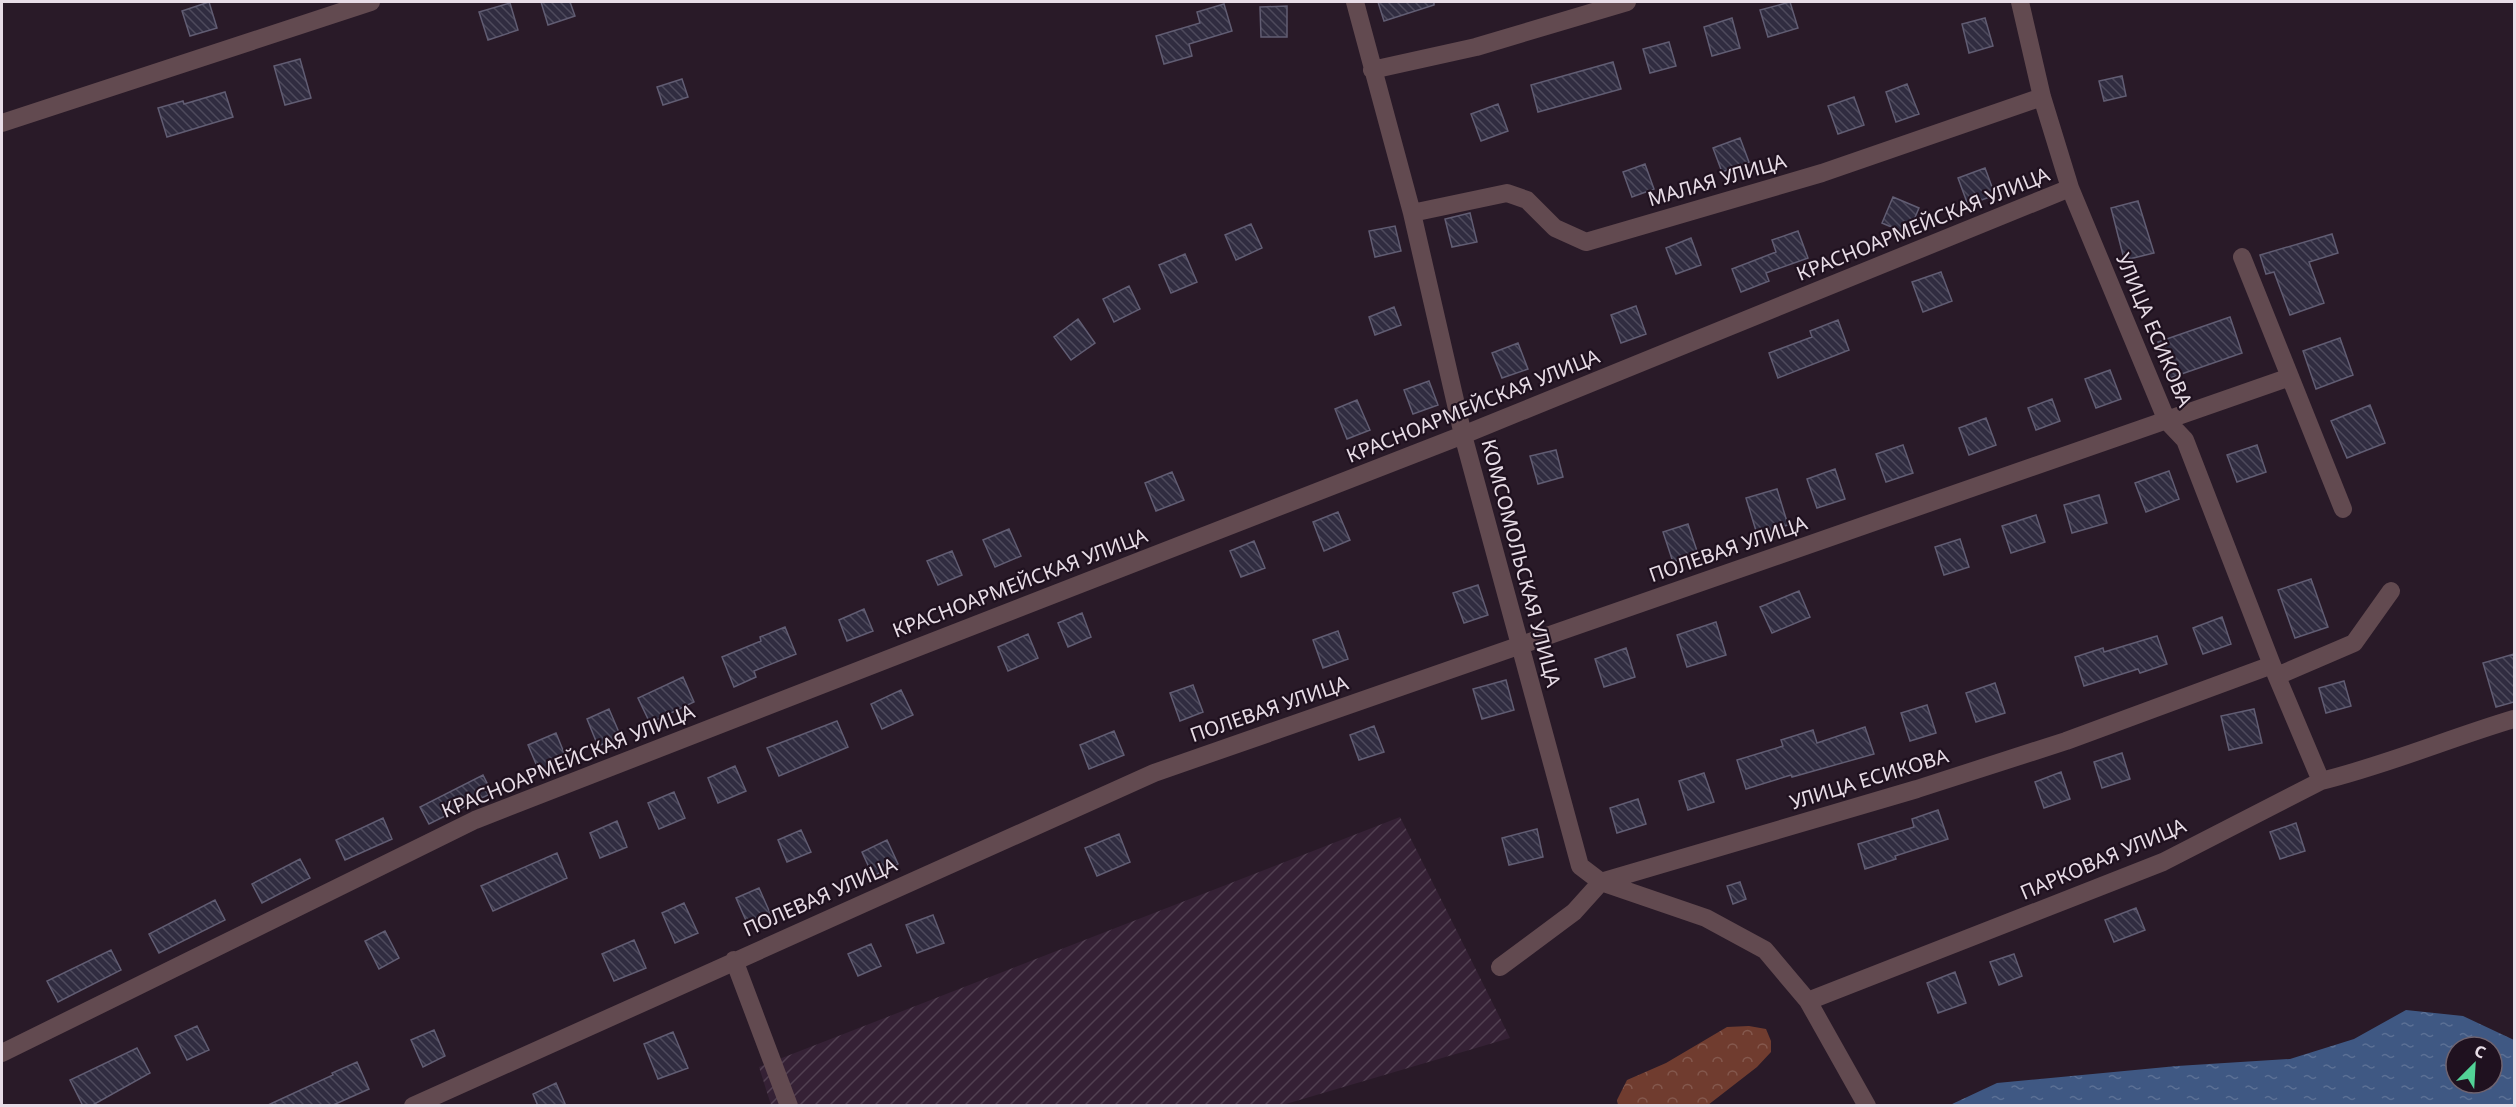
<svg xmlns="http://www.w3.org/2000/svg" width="2516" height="1107" viewBox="0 0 2516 1107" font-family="'Noto Sans',sans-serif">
<defs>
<pattern id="industrial-furrows" width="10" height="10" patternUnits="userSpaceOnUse" patternTransform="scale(1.5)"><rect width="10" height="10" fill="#352135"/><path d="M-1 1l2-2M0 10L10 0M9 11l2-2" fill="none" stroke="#524152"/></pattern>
<pattern id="forest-crowns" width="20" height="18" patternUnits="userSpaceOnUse" patternTransform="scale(1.5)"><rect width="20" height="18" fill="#703c2f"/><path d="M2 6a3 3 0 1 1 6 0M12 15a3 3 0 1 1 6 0" fill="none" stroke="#84584d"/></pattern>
<pattern id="water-ripples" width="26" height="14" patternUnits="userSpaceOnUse" patternTransform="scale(1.5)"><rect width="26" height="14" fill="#3f5883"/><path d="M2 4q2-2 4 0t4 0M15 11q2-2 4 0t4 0" fill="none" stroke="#5b7095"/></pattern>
<pattern id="building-back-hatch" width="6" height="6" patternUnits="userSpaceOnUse" patternTransform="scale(1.5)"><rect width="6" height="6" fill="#302c40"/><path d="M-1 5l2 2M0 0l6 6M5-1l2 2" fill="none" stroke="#4e4a5c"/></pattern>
</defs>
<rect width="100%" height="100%" fill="#291a28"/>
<path fill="url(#industrial-furrows)" d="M1400,817L1510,1038L1279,1106L771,1105L759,1067Z"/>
<path fill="url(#forest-crowns)" d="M1749,1026L1766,1029L1771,1041V1052L1757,1067L1708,1105H1618L1617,1100L1627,1080L1666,1063L1727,1027Z"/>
<path fill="url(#water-ripples)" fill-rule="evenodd" d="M2406,1010L2463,1016L2514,1040V1105H1950L1997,1083L2177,1066L2290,1059L2354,1039ZM2456,1047H2492V1083H2456Z"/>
<path fill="url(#building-back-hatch)" stroke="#615d73" stroke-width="1.5" d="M209,2L217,28L190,36L182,11Z
M541,2H570L575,16L548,25Z
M1378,2H1434V5L1384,21Z
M1790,2L1798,28L1768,37L1760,10Z
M510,3L518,30L488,40L479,12Z
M1224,4L1232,31L1189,44L1192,56L1164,64L1156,36L1200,23L1197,12Z
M1287,6V37H1261L1260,7Z
M1732,18L1740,48L1712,56L1704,27Z
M1985,18L1993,46L1969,53L1962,24Z
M1669,42L1676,66L1650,73L1643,49Z
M300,59L311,98L285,105L274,66Z
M1613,62L1621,89L1538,112L1531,85Z
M2122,76L2126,96L2104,101L2099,81Z
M682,79L688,97L663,105L657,87Z
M1907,84L1919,114L1896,122L1886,92Z
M225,92L233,117L167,137L158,108L183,101L184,104Z
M1854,97L1864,125L1838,134L1828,106Z
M1498,104L1508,131L1481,141L1471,114Z
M1740,138L1749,162L1722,172L1713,148Z
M1645,164L1654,189L1632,197L1623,172Z
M1985,168L1995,195L1968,205L1958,178Z
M1893,197L1919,208L1908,234L1882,223Z
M2138,201L2154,253L2129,259L2127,254L2123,255L2111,208Z
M1470,213L1477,242L1452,247L1445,219Z
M1251,224L1262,248L1236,260L1225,235Z
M1395,226L1401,251L1375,257L1369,231Z
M1798,231L1808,258L1766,273L1769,281L1741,292L1732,269L1776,252L1772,240Z
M2332,234L2338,253L2309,262L2324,303L2290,315L2274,272L2266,274L2260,255Z
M1691,238L1701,265L1676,274L1666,248Z
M1185,254L1197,282L1171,293L1159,265Z
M1941,272L1952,301L1923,312L1912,282Z
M1129,286L1140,309L1114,322L1103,299Z
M1636,306L1646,334L1621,343L1611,315Z
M1394,307L1401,325L1375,335L1369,317Z
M2230,317L2242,353L2170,378L2158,342Z
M1078,319L1095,343L1071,360L1054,337Z
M1838,320L1849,350L1778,378L1769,353L1812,337L1810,331Z
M2340,338L2353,375L2316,389L2303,351Z
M1518,343L1528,369L1502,378L1492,353Z
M2110,370L2121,399L2096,408L2085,379Z
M1429,381L1438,405L1413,414L1404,390Z
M2052,399L2060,421L2036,430L2028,408Z
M1357,400L1370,430L1347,439L1335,409Z
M2370,405L2385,443L2347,458L2331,421Z
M1986,418L1996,445L1969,455L1959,428Z
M1903,445L1913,473L1886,482L1876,454Z
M2257,445L2266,472L2237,482L2227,455Z
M1556,450L1563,477L1538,484L1530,456Z
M1835,469L1845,499L1817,508L1807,479Z
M2169,471L2179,499L2146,512L2135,483Z
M1172,472L1184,500L1156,511L1145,483Z
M1777,489L1788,525L1757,534L1746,498Z
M2099,495L2107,523L2072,533L2064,505Z
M1338,512L1350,540L1324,551L1313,522Z
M2036,515L2045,542L2011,553L2002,526Z
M1688,524L1698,554L1673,562L1663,532Z
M1009,529L1021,556L995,567L983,540Z
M1960,539L1969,567L1944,575L1935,547Z
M1254,541L1265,568L1241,577L1230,551Z
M952,551L962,575L938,585L927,561Z
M2311,579L2328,627L2295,638L2278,590Z
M1478,585L1488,615L1464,623L1453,593Z
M1799,591L1810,617L1772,633L1760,607Z
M864,609L873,631L847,641L839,620Z
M1082,613L1091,637L1068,647L1058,623Z
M2222,617L2231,644L2203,654L2193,628Z
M1716,622L1726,655L1687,667L1677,635Z
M785,627L796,654L754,671L756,677L734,687L722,657L761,641L760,637Z
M1338,631L1348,659L1323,668L1313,640Z
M1028,634L1038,658L1008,671L998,647Z
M2157,636L2167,664L2140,673L2138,669L2084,686L2075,657L2103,648L2104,652Z
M1626,648L1635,677L1604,687L1595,659Z
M2514,654V702L2496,707L2483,663Z
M683,677L694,702L650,723L638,698Z
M1506,680L1514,710L1482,719L1473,689Z
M2344,681L2351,706L2326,713L2319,688Z
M1995,683L2005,713L1976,722L1966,693Z
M1193,685L1203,712L1180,721L1170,693Z
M901,690L913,715L882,729L871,704Z
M1927,705L1936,733L1910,741L1901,713Z
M609,709L621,737L598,746L587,719Z
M2254,709L2262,743L2229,750L2221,716Z
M837,721L848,747L779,776L767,748Z
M1374,726L1384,752L1359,760L1350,735Z
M1865,727L1874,754L1792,777L1791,775L1746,789L1737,760L1783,746L1781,740L1813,730L1817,743Z
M1114,731L1124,755L1089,769L1080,745Z
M556,733L567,760L539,771L528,745Z
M2122,753L2130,779L2102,788L2094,762Z
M735,766L746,791L718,803L708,778Z
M2061,772L2070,799L2044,808L2035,782Z
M1704,773L1714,802L1688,810L1679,781Z
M483,775L492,793L429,824L420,807Z
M674,792L685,818L659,829L648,803Z
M1638,799L1646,824L1617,833L1610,808Z
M1938,810L1948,839L1895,856L1896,859L1865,869L1858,844L1914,827L1912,819Z
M383,818L392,839L345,860L336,840Z
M617,821L627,847L600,858L590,833Z
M2296,823L2305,851L2280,859L2270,832Z
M1537,829L1543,857L1509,865L1502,838Z
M801,830L811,852L787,862L778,840Z
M1119,834L1130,862L1097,876L1085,848Z
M887,840L898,864L873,876L862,852Z
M557,853L567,878L493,911L481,886Z
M300,859L310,878L262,903L252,884Z
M1740,882L1746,899L1733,904L1727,886Z
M759,888L771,915L748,925L736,898Z
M215,900L225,920L159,953L149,934Z
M684,903L698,933L675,943L662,913Z
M2136,908L2145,930L2114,942L2105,920Z
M933,915L944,943L917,953L906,925Z
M385,931L399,958L379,969L365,941Z
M634,940L646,968L614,981L602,954Z
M871,944L881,966L858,976L848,954Z
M111,950L121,970L58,1002L47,981Z
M2014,954L2022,976L1999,985L1990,962Z
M1955,972L1966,1003L1938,1013L1927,983Z
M197,1026L209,1050L187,1060L175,1036Z
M434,1030L445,1056L423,1067L411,1040Z
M673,1032L688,1068L658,1079L644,1044Z
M137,1048L150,1073L91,1106H83L70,1080Z
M357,1062L369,1089L331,1106H266L333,1075L332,1073Z
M556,1083L566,1106H538L533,1094Z"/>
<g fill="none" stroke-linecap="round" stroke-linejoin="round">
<path stroke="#624a50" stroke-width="18" d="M1355,2L1412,213L1463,435L1580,866L1601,882L1706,918L1765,950L1808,1001L1867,1106
M2020,2L2042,97L2070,188L2167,421L2185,440L2272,665L2321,781
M1372,70L1476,47L1627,2
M2,123L371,2
M1412,213L1507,193L1527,200L1555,228L1586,242L1822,173L2042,97
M2242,257L2343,509
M2277,676L2354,643L2391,591
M734,960L789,1106
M1500,967L1574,912L1601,882L1917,789L2066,741L2272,665
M1808,1001L2163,862L2321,781C2387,765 2450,738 2514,719
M2,1053L475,820L1463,435L2070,188
M413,1106L1154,773L2290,377"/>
</g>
<g text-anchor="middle" stroke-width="4.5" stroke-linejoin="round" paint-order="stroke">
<g font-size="20" fill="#e8dde7" stroke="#1f111f">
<text transform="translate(1717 180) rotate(-16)" y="7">МАЛАЯ УЛИЦА</text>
<text transform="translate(1923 224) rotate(-22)" y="7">КРАСНОАРМЕЙСКАЯ УЛИЦА</text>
<text transform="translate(2154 330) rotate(67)" y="7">УЛИЦА ЕСИКОВА</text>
<text transform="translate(1473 406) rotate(-22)" y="7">КРАСНОАРМЕЙСКАЯ УЛИЦА</text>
<text transform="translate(1728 549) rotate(-19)" y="7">ПОЛЕВАЯ УЛИЦА</text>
<text transform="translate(1521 563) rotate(75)" y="7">КОМСОМОЛЬСКАЯ УЛИЦА</text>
<text transform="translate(1020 583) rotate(-21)" y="7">КРАСНОАРМЕЙСКАЯ УЛИЦА</text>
<text transform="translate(1269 709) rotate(-19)" y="7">ПОЛЕВАЯ УЛИЦА</text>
<text transform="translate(568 761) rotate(-22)" y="7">КРАСНОАРМЕЙСКАЯ УЛИЦА</text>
<text transform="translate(1869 779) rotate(-17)" y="7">УЛИЦА ЕСИКОВА</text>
<text transform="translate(2103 859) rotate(-23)" y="7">ПАРКОВАЯ УЛИЦА</text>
<text transform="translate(820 897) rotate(-24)" y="7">ПОЛЕВАЯ УЛИЦА</text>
</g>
</g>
<rect width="2516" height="1107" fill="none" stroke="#e8dde7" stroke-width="6"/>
<g transform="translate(2474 1065) rotate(24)"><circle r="28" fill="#1f111f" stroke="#6f636f" stroke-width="1.5"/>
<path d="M0-4.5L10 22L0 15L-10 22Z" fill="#52d397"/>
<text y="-9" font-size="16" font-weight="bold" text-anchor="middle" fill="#e8dde7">С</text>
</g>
</svg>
